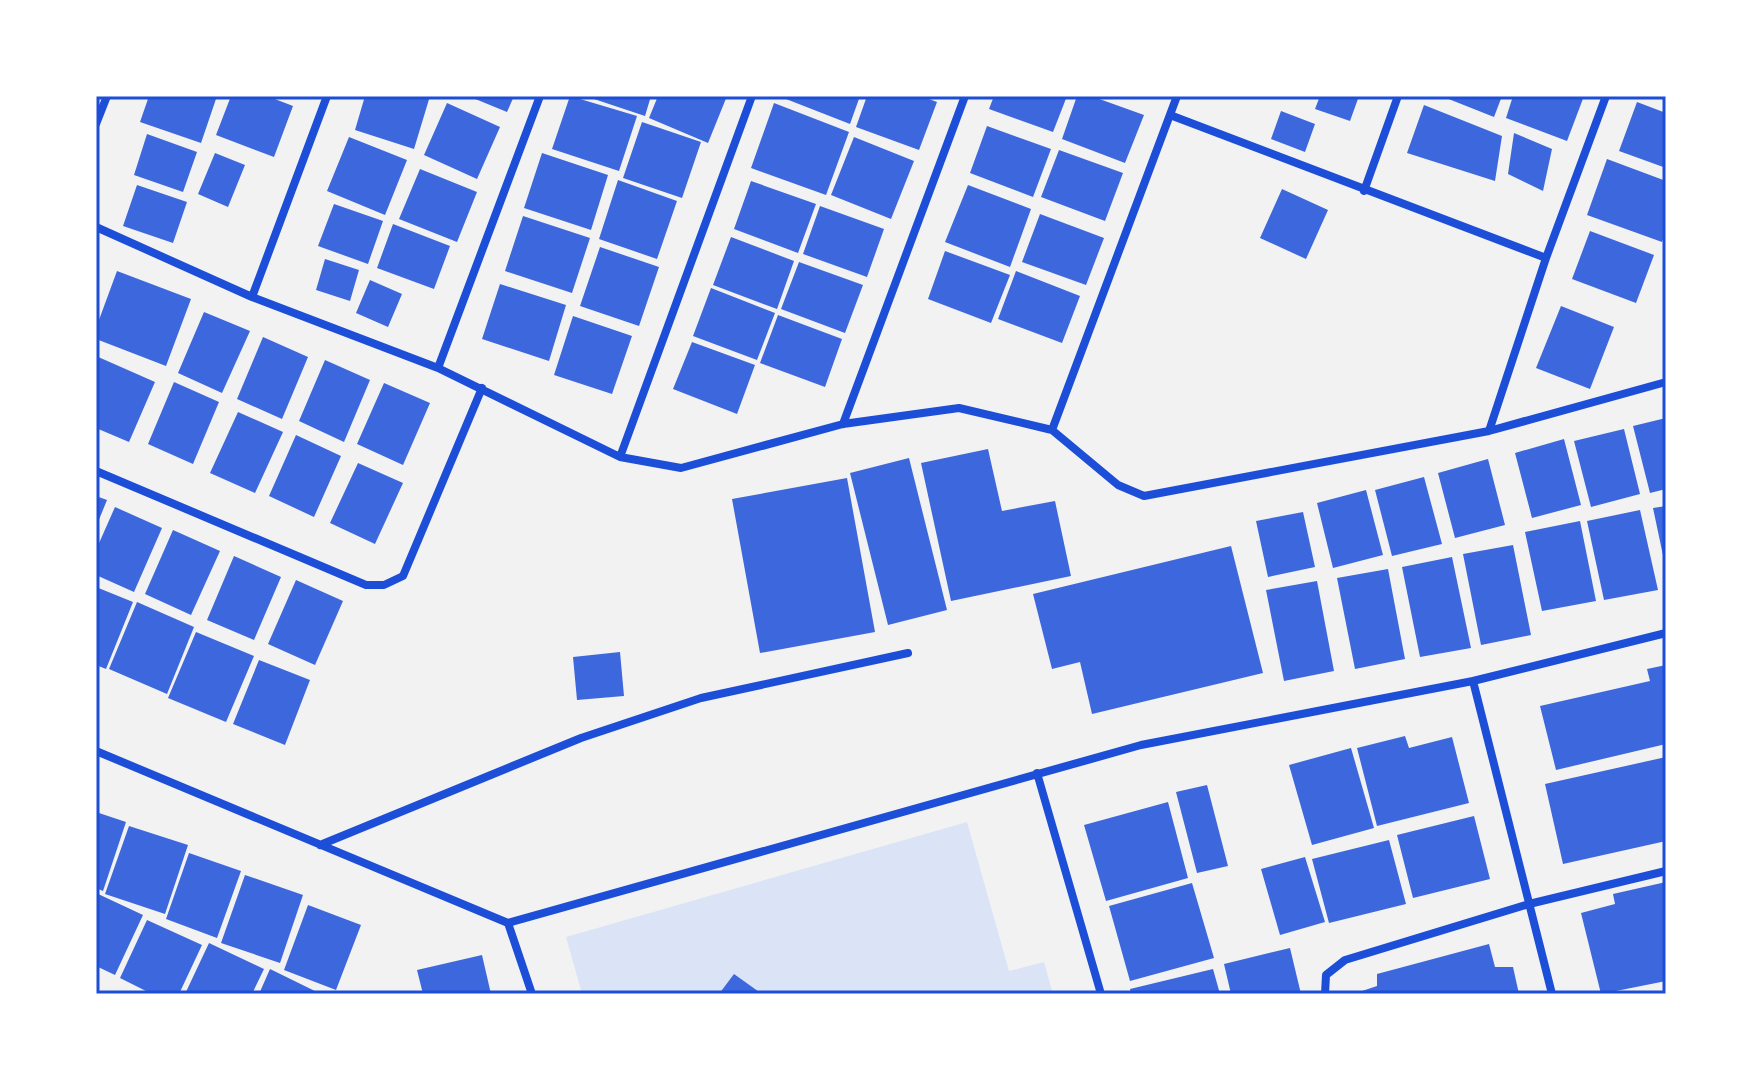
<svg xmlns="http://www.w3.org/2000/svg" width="1762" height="1090" viewBox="0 0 1762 1090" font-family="Mulish,sans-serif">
<rect width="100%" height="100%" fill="#f2f2f2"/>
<path fill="#dbe4f7" d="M967,822L1009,971L1044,962L1053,994H582L566,937Z"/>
<path fill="#3d67dc" d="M149,96H217L201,143L140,122Z
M231,96H267L293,106L274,157L216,135Z
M365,96H430L414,149L355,130Z
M468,96H514L507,112Z
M570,96L637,116L619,171L552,149Z
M585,96H651L645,116Z
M658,96H727L708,143L649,118Z
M787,96H860L850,124L786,99Z
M867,96H921L937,102L919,150L856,127Z
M994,96H1067L1053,132L989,109Z
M1077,96H1091L1144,115L1125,163L1062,139Z
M1320,96H1359L1350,121L1315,109Z
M1441,96H1502L1494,117Z
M1513,96H1584L1567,141L1506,118Z
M1637,102L1666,113V168L1619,151Z
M447,103L500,127L477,179L424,155Z
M774,103L849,132L826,195L751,168Z
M1424,105L1502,136L1495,181L1407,153Z
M1281,111L1315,124L1305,152L1271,139Z
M642,122L701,142L682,198L623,178Z
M987,126L1051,149L1033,197L970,173Z
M1514,133L1552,149L1543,191L1508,174Z
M147,134L197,152L183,192L134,175Z
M349,137L407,160L385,215L327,191Z
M854,137L914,161L891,219L831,195Z
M1059,150L1123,173L1105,221L1041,197Z
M215,153L245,165L228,207L198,194Z
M542,153L608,175L591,230L524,208Z
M1607,159L1666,181V231L1662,242L1587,215Z
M420,169L477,192L457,242L399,219Z
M618,180L677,201L657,259L599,239Z
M751,181L816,204L798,253L734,229Z
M137,185L187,202L173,243L123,226Z
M968,185L1031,209L1010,267L945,242Z
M1282,189L1328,210L1306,259L1260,238Z
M334,204L383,221L368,264L318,246Z
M820,206L884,229L867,277L803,254Z
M1040,214L1104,238L1086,285L1022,262Z
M523,216L590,238L572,293L505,271Z
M393,224L450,246L434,289L377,268Z
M1590,231L1654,255L1636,303L1572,279Z
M731,237L794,261L777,309L713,285Z
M600,247L659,267L639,326L580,306Z
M945,251L1010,275L991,323L928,299Z
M325,259L359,270L350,301L316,290Z
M799,262L863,285L845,333L781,309Z
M117,271L191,299L166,366L96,339V328Z
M1016,271L1080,296L1062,343L998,319Z
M370,280L402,294L388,327L356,313Z
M500,284L566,305L549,361L482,339Z
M711,288L775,313L757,360L693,336Z
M1561,306L1614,327L1590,389L1536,368Z
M204,312L250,331L222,393L178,373Z
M778,315L842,339L825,387L760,363Z
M573,316L632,336L612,394L554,375Z
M263,337L308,357L282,419L237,399Z
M692,342L755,365L737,414L673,389Z
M96,356L155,382L129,442L96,428Z
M325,360L370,380L344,442L299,421Z
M174,382L219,402L193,464L148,444Z
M384,383L430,403L403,465L357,444Z
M238,412L283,432L255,493L210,473Z
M1666,418V489L1650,493L1633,426Z
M1624,429L1640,494L1591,507L1574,441Z
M296,435L341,456L314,517L269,496Z
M1564,439L1581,505L1532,518L1515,453Z
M988,449L1002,511L1055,501L1071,576L951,601L921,463Z
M909,458L947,610L888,625L850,473Z
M1488,459L1505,525L1455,538L1438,473Z
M358,463L403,483L375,544L330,523Z
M1424,477L1442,544L1392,556L1375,490Z
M847,478L875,632L760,653L732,499Z
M1366,490L1383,555L1333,568L1317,503Z
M96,496L107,500L96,527Z
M1666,506V565H1665L1653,508Z
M115,507L162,528L134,592L96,575V550Z
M1640,510L1658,590L1604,600L1587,521Z
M1303,512L1315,567L1268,577L1256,521Z
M1580,521L1596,601L1542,611L1525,532Z
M173,530L220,551L191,615L145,594Z
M1513,545L1531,635L1481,645L1463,554Z
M1231,546L1263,673L1092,714L1080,662L1052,669L1033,594Z
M234,556L281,577L254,640L207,620Z
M1452,557L1471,648L1420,657L1402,567Z
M1388,569L1405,659L1355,669L1337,578Z
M296,580L343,601L315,665L268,644Z
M1317,581L1334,671L1284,681L1266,590Z
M96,587L133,602L106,669L96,665Z
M137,602L194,627L167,694L109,669Z
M196,632L254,656L226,722L168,698Z
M620,652L624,696L577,700L573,657Z
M259,660L310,680L285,745L233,724Z
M1666,665V744L1556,770L1540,706L1650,681L1647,669Z
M1405,736L1409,748L1452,737L1469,803L1377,826L1357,748Z
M1351,748L1374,828L1312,845L1289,765Z
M1666,757V841L1563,864L1545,784Z
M1207,785L1228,866L1197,873L1176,792Z
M1168,802L1188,878L1106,901L1084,825Z
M96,812L126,822L103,891L96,888Z
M1474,816L1490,879L1413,898L1397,835Z
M129,826L188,845L165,914L105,894Z
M1389,840L1406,904L1329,923L1312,859Z
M189,853L241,871L217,938L166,919Z
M1305,857L1325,922L1280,935L1261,869Z
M245,875L303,895L280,963L221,943Z
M1666,882V981L1601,994L1581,913L1615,904L1613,894Z
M1192,883L1214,958L1130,981L1109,906Z
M96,893L143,915L115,975L96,966Z
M308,905L361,925L336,990L284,970Z
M147,920L202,945L179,994H152L120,978Z
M209,943L264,969L252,994H185Z
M1489,944L1495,967H1513L1519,994H1363L1362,991L1377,986V974Z
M1290,948L1301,994H1231L1224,964Z
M482,955L491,994H423L417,970Z
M270,969L321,994H259Z
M1213,969L1220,994H1131L1130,989Z
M734,974L762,994H719Z"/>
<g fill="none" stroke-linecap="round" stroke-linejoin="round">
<path stroke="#1d4ed8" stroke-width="8" d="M1170,115L1546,258
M96,124L107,96
M1364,191L1398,96
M96,227L252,297L438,368L620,457L681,468L843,424L959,408L1052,430L1118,485L1144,496L1489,431L1666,382
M252,297L327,96
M438,368L540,96
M843,424L965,96
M1052,430L1177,96
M1489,431L1546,258L1606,96
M620,457L752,96
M96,471L366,585H384L403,576L482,388
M1473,681L1552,994
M96,751L508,923L1141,745L1473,681L1666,633
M1037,773L1101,994
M320,845L581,738L701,698L908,653
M508,923L532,994
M1325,994L1326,975L1345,960L1529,904L1666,871"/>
</g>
<rect width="1762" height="1090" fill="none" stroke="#ffffff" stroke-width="196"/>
<rect x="98" y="98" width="1566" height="894" fill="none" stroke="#1d4ed8" stroke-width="3"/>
</svg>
